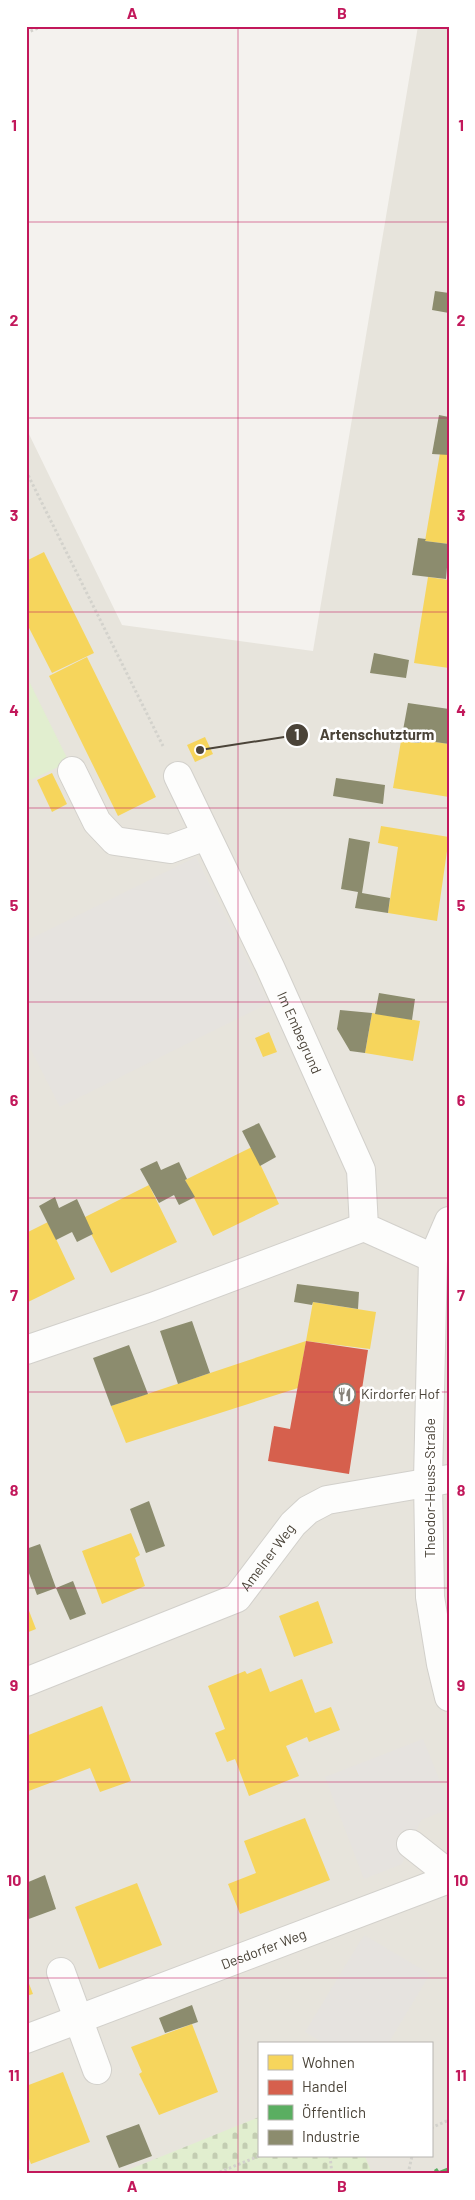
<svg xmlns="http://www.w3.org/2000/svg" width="475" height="2200" viewBox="0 0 475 2200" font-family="Barlow,sans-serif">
<defs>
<pattern id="cemetery-stones" width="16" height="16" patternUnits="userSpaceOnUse" patternTransform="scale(1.25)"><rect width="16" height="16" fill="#e1eecf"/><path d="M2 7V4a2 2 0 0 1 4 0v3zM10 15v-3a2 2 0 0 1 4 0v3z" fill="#c3cdb2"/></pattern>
</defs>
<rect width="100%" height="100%" fill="#f4f2ee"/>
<path fill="#e7e4dc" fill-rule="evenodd" d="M418,26H449V2174H26V428L122,625L313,651ZM259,2044H431V2156H259Z"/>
<path fill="url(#cemetery-stones)" d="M259,2117V2156H365L372,2174H118Z"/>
<path fill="#e1eecf" d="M26,675L69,762L26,782Z"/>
<path fill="#e6e3df" d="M196,857L269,1003L60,1107L26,1040V941Z
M423,1739L449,1804V1809L421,1820L402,1864L364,1879L325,1777Z
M364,1935L430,1974L388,2044H325L305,2032Z"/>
<path fill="#f6d55c" d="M440,453L449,455V544L425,541Z
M44,552L94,653L52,673L26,622V561Z
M428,577L449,580V668L414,663Z
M87,657L156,797L118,816L49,676Z
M205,737L213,754L195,762L187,745Z
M421,740L449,744V797L393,788L401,741L419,743Z
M52,773L67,804L52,812L37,780Z
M381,826L449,837L437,921L388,913L398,847L378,843Z
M372,1013L420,1021L413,1061L365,1053Z
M269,1032L277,1052L263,1057L255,1038Z
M252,1147L279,1204L213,1236L185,1180Z
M149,1185L177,1242L111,1273L83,1218Z
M48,1222L75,1279L26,1303V1233Z
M313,1302L376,1312L370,1349L306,1341Z
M306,1341L298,1388L126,1443L111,1406Z
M131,1533L140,1555L135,1558L145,1586L102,1604L82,1551Z
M318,1601L333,1643L294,1657L279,1616Z
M26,1603L36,1629L26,1633Z
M261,1668L270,1692L302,1679L315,1713L331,1707L340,1730L309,1742L307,1737L286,1746L299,1776L249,1796L235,1759L227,1762L215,1733L225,1729L208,1686L245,1671L247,1674Z
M102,1706L131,1781L100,1792L90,1768L26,1792V1736Z
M305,1818L330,1880L240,1914L228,1884L256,1873L244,1841Z
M137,1883L162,1945L99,1969L75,1907Z
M26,1976L33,1994L26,1996Z
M192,2024L218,2092L159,2115L139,2074L142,2072L131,2047Z
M63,2072L90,2142L31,2164L26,2151V2086Z"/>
<path fill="#d6604d" d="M306,1341L368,1350L349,1474L268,1461L274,1426L290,1429Z"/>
<path fill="#5aae61" d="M449,2167V2174H436L434,2170L437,2168L439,2171Z"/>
<path fill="#8c8c6e" d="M435,291L449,293V313L432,310Z
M439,415L449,417V455L432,454Z
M418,538L426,539L425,541L449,544L446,579L412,575Z
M374,653L409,660L406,678L370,673Z
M408,703L449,709V744L421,740L419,743L401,741Z
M336,778L385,785L383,804L333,796Z
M349,838L370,842L362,893L390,898L388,913L355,908L358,892L341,889Z
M379,993L415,999L412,1020L375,1014Z
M340,1010L372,1013L365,1053L350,1051L337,1029Z
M259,1123L276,1157L260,1166L242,1131Z
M157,1161L161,1170L179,1162L187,1179L185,1180L195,1197L179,1205L174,1195L159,1203L140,1169Z
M55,1197L59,1208L77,1199L93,1234L77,1242L72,1232L56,1240L39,1206Z
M297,1284L359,1292L358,1309L313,1302L312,1305L294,1302Z
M192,1321L210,1373L178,1384L160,1331Z
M129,1345L148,1394L111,1406L93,1358Z
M149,1501L165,1546L146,1553L130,1509Z
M40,1544L56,1588L37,1595L26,1565V1549Z
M73,1581L86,1614L70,1620L56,1588Z
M45,1875L56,1909L26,1920V1883Z
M192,2005L198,2022L165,2033L159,2018Z
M139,2124L152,2156L119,2168L106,2136Z"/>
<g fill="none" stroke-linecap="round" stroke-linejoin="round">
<defs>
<g id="minor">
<path d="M72,771L97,822L115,841L170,849L206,836"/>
<path id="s1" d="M178,776L270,967L361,1170L364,1227L433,1258"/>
<path d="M449,1221L433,1258L428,1481L430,1597L441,1664L449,1697"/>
<path d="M26,1350L152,1307L364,1227"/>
<path id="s2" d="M26,1682L237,1598L293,1524L308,1510L327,1500L449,1479"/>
<path d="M411,1844L449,1874"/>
<path d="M61,1972L97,2070"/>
<path id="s3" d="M26,2039L449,1879"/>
</g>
</defs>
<use href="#minor" stroke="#d2d0cb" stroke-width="30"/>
<path stroke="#d3d2cc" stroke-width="3" stroke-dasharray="2.5 2.5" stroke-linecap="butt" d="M26,33L43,26
M26,471L163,746
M431,2128L449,2120
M330,2156L332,2174
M215,2174L259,2156
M408,2174L412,2156"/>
<use href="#minor" stroke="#fdfdfc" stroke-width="28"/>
</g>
<path fill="none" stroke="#c2185b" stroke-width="1" stroke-opacity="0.55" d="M238,26V2174M26,222H449M26,418H449M26,612H449M26,808H449M26,1002H449M26,1198H449M26,1392H449M26,1588H449M26,1782H449M26,1978H449"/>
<defs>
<symbol id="restaurant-ring" viewBox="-11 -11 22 22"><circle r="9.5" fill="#fff" stroke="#868178" stroke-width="1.5"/><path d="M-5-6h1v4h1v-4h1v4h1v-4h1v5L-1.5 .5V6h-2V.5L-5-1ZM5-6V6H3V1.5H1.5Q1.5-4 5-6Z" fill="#868178"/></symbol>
</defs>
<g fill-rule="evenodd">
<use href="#restaurant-ring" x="332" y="1382" width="25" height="25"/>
</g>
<g text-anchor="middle" stroke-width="5" stroke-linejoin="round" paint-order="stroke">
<g font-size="14" fill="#4b4439" stroke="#fff">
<text dy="5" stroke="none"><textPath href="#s1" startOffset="284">Im Embegrund</textPath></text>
<text transform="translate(430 1488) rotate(-90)" y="5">Theodor-Heuss-Straße</text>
<text dy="5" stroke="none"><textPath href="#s2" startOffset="278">Amelner Weg</textPath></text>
<text dy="5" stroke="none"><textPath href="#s3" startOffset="254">Desdorfer Weg</textPath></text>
</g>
<g font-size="14" fill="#4b4439" stroke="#fff" text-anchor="start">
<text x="361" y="1399">Kirdorfer Hof</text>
</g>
</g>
<path fill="none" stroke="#4b4439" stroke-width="2" d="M200 750L297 735"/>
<g fill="#4b4439" stroke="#fff" stroke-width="2">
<circle cx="200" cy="750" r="5"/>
<circle cx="297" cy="735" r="12"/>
</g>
<g font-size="15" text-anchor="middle" font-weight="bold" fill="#fff">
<text x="297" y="740">1</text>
</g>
<g font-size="15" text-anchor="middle" font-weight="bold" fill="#4b4439" stroke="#fff" stroke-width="5" stroke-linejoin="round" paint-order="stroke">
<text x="377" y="740">Artenschutzturm</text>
</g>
<rect width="475" height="2200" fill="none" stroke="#ffffff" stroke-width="55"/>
<rect x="258" y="2042" width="175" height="115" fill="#ffffff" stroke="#b7b4b0"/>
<rect x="268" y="2055" width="25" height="15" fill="#f6d55c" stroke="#b7b4b0"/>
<text x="302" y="2068" font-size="15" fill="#4b4439">Wohnen</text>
<rect x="268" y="2080" width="25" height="15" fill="#d6604d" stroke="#b7b4b0"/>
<text x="302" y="2092" font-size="15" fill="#4b4439">Handel</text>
<rect x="268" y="2105" width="25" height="15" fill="#5aae61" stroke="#b7b4b0"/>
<text x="302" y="2118" font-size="15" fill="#4b4439">Öffentlich</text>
<rect x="268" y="2130" width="25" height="15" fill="#8c8c6e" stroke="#b7b4b0"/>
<text x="302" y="2142" font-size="15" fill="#4b4439">Industrie</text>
<rect x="28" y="28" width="420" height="2144" fill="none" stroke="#c2185b" stroke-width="2"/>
<g font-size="16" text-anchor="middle" font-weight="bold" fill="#c2185b">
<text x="132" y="19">A</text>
<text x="342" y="19">B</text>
<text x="14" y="131">1</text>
<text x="461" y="131">1</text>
<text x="14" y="326">2</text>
<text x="461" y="326">2</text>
<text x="14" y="521">3</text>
<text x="461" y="521">3</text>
<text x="14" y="716">4</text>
<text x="461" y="716">4</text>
<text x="14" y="911">5</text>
<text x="461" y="911">5</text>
<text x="14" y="1106">6</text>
<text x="461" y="1106">6</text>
<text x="14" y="1301">7</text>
<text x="461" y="1301">7</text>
<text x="14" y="1496">8</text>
<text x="461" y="1496">8</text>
<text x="14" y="1691">9</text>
<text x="461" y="1691">9</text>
<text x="14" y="1886">10</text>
<text x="461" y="1886">10</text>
<text x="14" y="2081">11</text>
<text x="461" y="2081">11</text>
<text x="132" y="2192">A</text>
<text x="342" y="2192">B</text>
</g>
</svg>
